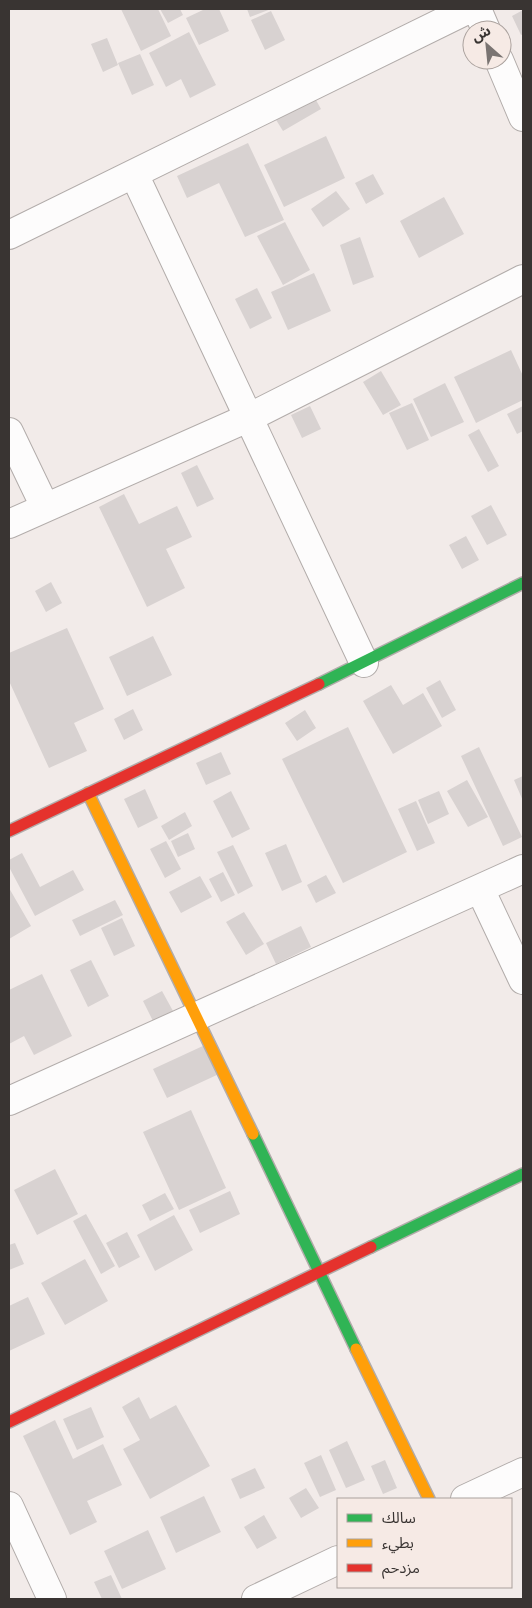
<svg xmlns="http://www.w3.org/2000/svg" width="532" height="1608" viewBox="0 0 532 1608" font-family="Signika,'Noto Sans Arabic',sans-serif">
<rect width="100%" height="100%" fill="#f2ebe9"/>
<path fill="#d8d2d1" d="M121,9H158L171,36L141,51Z
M160,9H180L183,15L168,23Z
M205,9H219L229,31L199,45L186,18Z
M247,9H271L250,17Z
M523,10V34L521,35L512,16Z
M271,11L285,40L265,50L251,20Z
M189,32L216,85L190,98L181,79L166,87L149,53Z
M107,38L118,65L103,72L91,44Z
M140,54L154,85L132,95L118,63Z
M312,93L321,109L283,131L273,115Z
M326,136L345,178L284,207L264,165Z
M248,143L284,220L245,237L219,183L187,198L177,176Z
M373,174L384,194L366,204L355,183Z
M336,191L350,209L323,227L311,209Z
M444,197L464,234L419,258L400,221Z
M285,222L310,270L283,285L257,236Z
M360,237L374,277L353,285L340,245Z
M314,273L331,311L288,330L271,292Z
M257,288L272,318L250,329L235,299Z
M511,350L523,376V400L476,423L454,377Z
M381,371L401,405L383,415L363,382Z
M445,383L464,422L431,437L413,399Z
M412,403L429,440L407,450L389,413Z
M310,406L321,429L302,438L291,415Z
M523,406V431L517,434L507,414Z
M479,429L499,466L488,472L468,435Z
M197,465L214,499L197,507L181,473Z
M124,494L139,524L177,506L192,537L166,549L185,588L147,607L99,507Z
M491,505L507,535L487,545L471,516Z
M466,536L479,560L462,569L449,545Z
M51,582L62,603L46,612L35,591Z
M67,628L104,709L74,723L87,751L49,768L9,681V653Z
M153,636L172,675L127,696L109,657Z
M440,680L456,710L442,718L426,688Z
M391,685L403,705L423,693L442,726L393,754L363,701Z
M133,709L143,730L124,740L114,719Z
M305,710L316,728L297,741L285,723Z
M348,727L407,852L343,883L282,759Z
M479,747L522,837L503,846L461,756Z
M221,752L231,774L206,785L196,763Z
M523,776V801L514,780Z
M467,780L488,817L468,827L447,791Z
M145,789L158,818L138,828L124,799Z
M231,791L250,829L232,838L213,801Z
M439,791L449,814L428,824L418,800Z
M416,801L435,843L417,851L398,809Z
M185,812L192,826L169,840L161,826Z
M188,833L195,849L178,857L171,841Z
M166,841L181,869L165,878L150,849Z
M286,844L302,882L282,891L265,853Z
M233,845L253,886L238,894L217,852Z
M22,853L40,887L73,870L84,890L35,916L9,867V860Z
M223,872L235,895L221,902L209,879Z
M326,875L336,893L316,903L307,885Z
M200,876L212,897L181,913L169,892Z
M9,888L31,926L9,939Z
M115,900L123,915L80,936L72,920Z
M244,912L264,944L246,955L226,922Z
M122,918L135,946L114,956L101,928Z
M301,926L311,947L276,964L266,943Z
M91,960L109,996L88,1007L70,970Z
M42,974L72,1036L34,1055L24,1036L9,1044V990Z
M162,991L173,1011L153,1021L143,1001Z
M205,1045L219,1074L167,1098L153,1069Z
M191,1110L226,1188L179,1210L143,1132Z
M55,1169L78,1214L37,1235L14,1190Z
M230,1191L240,1214L200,1233L189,1210Z
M165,1193L174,1209L150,1221L142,1205Z
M86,1214L115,1266L101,1274L73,1221Z
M174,1215L193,1250L155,1271L137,1235Z
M127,1232L140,1257L119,1268L106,1243Z
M15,1243L24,1264L9,1270V1245Z
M85,1259L108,1301L65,1325L41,1283Z
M28,1297L45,1334L9,1351V1306Z
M139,1397L150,1419L176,1405L210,1466L150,1499L123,1449L140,1440L122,1407Z
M91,1407L104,1437L77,1450L63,1419Z
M55,1420L73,1459L103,1444L122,1485L87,1501L97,1522L70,1535L23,1436Z
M347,1441L365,1480L346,1488L329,1450Z
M321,1455L336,1490L320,1497L304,1463Z
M385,1460L397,1488L383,1494L371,1466Z
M255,1468L265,1488L240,1499L231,1479Z
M306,1488L319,1508L301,1518L289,1498Z
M204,1496L221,1532L176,1553L160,1517Z
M264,1515L277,1538L257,1549L244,1527Z
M148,1530L166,1569L122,1589L104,1551Z
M111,1575L122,1599H102L94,1582Z"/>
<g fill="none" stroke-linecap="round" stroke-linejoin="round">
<defs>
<path id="street" d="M477,9L486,30
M499,60L523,117
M134,174L364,663
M9,235L469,9
M9,432L45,507
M9,524L250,417L523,279
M480,889L523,980
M9,1101L523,869
M465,1499L523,1472
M9,1506L52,1599
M256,1599L338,1560"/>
<path id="fast" d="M319,684L523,583
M253,1134L356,1349
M371,1247L523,1174"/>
<path id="slow" d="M88,793L253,1134
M356,1349L429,1499"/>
<path id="jam" d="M9,831L319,684
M9,1422L371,1247"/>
</defs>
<use href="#street" stroke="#b2acaa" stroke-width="30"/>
<use href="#fast" stroke="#b2acaa" stroke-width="14"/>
<use href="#slow" stroke="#b2acaa" stroke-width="14"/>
<use href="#jam" stroke="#b2acaa" stroke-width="14"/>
<use href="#street" stroke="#fdfcfc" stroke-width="28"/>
<use href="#fast" stroke="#30b455" stroke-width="11"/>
<use href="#slow" stroke="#ff9f0a" stroke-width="11"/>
<use href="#jam" stroke="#e5322d" stroke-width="11"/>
</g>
<rect width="532" height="1608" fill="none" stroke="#393432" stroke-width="20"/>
<rect x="337" y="1498" width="175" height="90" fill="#f6eae5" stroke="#aaa19d"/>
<rect x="347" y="1514" width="25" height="8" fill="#30b455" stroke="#aaa19d"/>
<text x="382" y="1523" font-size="15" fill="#393432">سالك</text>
<rect x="347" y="1539" width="25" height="8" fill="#ff9f0a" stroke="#aaa19d"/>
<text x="382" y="1548" font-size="15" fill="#393432">بطيء</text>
<rect x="347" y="1564" width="25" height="8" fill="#e5322d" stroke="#aaa19d"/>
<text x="382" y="1573" font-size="15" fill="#393432">مزدحم</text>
<g transform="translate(487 45) rotate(333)"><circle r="24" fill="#f6eae5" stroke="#aaa19d"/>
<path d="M0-4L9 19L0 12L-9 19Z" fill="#7a7472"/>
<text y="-8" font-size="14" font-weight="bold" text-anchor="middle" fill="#393432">ش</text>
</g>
</svg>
